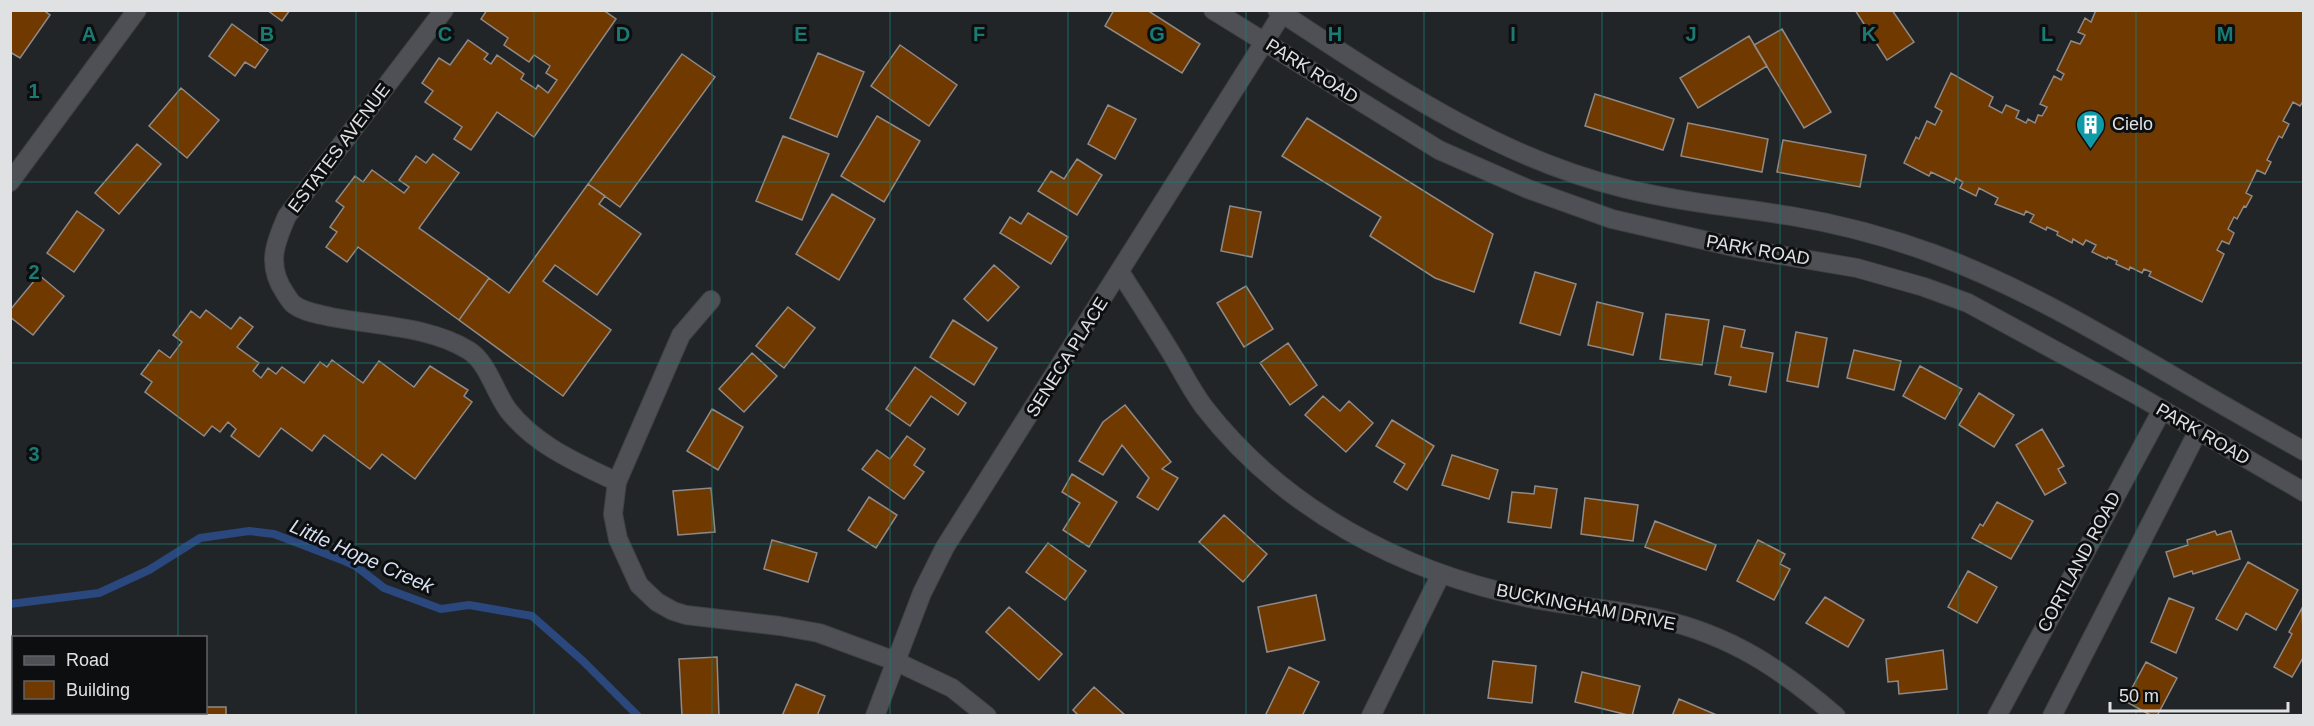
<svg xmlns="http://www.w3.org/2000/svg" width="2314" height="726" viewBox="0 0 2314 726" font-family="Helvetica,sans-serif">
<rect width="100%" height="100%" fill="#222528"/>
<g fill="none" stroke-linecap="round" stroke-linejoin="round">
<path stroke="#2a477e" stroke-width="8" d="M10,604L99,593L149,570L200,538L249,531L274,534L342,560L357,567L384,588L441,609L469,605L532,616L583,661L638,716"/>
</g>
<path fill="#703900" stroke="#8f8a87" stroke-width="1.5" d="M10,10H43L50,15L20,58L10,52Z
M267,10H290L282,21Z
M487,10H603L616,19L534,137L497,112L471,150L454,139L462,127L425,102L433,91L422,83L439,58L450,65L468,40L488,54L484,59L491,64L497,55L524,74L521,79L536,89L538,85L548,93L557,80L546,73L550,66L534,55L529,62L504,45L508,38L481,19Z
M1114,10H1147L1200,44L1182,73L1105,26Z
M1855,10H1892L1914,42L1887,60Z
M2096,10H2304V100L2300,106L2293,102L2283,121L2289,124L2282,138L2279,136L2267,160L2271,162L2265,174L2257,170L2246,193L2252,196L2246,207L2244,206L2237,219L2234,217L2228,229L2234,233L2229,244L2222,241L2217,250L2224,254L2202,302L2149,276L2151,272L2144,269L2142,273L2130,267L2129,270L2116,264L2117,261L2108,257L2107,259L2092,252L2096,245L2086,240L2083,245L2073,239L2072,243L2057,235L2058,232L2047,227L2046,230L2030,222L2034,215L2026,211L2024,215L1995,204L1998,198L1979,188L1976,196L1960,188L1963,182L1956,178L1954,183L1931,172L1929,176L1904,163L1916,137L1919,139L1927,121L1935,125L1942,111L1935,107L1951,73L1993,97L1989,106L2002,113L2006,105L2019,111L2016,118L2026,123L2028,119L2035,123L2038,115L2042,116L2047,107L2040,104L2054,76L2061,80L2064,74L2057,70L2071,41L2080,44L2085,35L2078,32L2085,18L2091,22Z
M232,24L268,50L255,68L245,62L235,76L209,56Z
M1782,29L1831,112L1804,128L1754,45Z
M1749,36L1767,66L1698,108L1680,78Z
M900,45L957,85L929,126L871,86Z
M818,53L864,72L837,137L790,118Z
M682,54L715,77L620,207L588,184Z
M181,88L219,120L187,158L149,126Z
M1595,94L1674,119L1663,150L1585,126Z
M1108,105L1136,119L1115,159L1088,144Z
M877,116L920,141L884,202L841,176Z
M1307,118L1493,234L1474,292L1435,278L1370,236L1381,217L1282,156Z
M1688,123L1768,139L1762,172L1681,156Z
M783,136L829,154L802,220L756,201Z
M1783,140L1866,155L1860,187L1777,172Z
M137,144L161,164L119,214L95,193Z
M433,154L459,173L419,228L489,278L459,320L358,247L347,262L326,247L337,232L330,227L344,207L336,201L355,176L363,182L372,170L404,193L409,187L399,180L416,156L426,163Z
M1077,159L1102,175L1077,215L1038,191L1051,171L1064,179Z
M588,184L605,196L599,204L641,234L597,295L555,265L543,281L611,330L563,396L459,320L489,278L509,293Z
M832,194L875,219L839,280L796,254Z
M1230,206L1261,212L1252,257L1221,251Z
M77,211L104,230L74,272L47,253Z
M1028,213L1068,237L1051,264L1000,233L1010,217L1021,224Z
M994,265L1019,287L988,321L964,299Z
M1535,272L1576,284L1560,335L1520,323Z
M39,275L64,296L33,335L10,317V310Z
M1246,286L1273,329L1244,347L1217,303Z
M1597,302L1643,313L1633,355L1588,345Z
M788,307L815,328L784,368L756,346Z
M206,310L231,329L240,317L253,327L237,347L259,363L253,371L261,378L268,368L276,374L282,367L304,383L320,362L327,367L332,360L363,383L379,361L414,387L430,366L468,390L464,396L472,402L415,479L382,454L370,469L324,435L312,451L281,428L259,457L231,436L236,429L228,422L220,432L212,426L204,436L145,392L152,382L141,374L159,350L170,358L182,342L173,335L191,311L200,318Z
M1666,314L1709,320L1702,365L1660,359Z
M953,320L997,348L974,385L930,357Z
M1724,326L1745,330L1741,347L1773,353L1766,392L1729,385L1731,377L1715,374Z
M1796,332L1827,338L1818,387L1787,381Z
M1288,343L1317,385L1290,405L1260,363Z
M1854,350L1901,361L1894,390L1847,378Z
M752,353L777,376L744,412L719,389Z
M1920,366L1962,389L1945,419L1903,396Z
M915,367L966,403L958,415L931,396L910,426L886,409Z
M1979,393L2014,415L1994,447L1959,425Z
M1323,396L1340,411L1349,401L1373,423L1346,452L1305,415Z
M1125,405L1171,462L1162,469L1178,478L1158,510L1137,497L1149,478L1122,445L1103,475L1079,461L1103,422Z
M712,409L743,427L718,470L687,451Z
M1392,420L1434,446L1407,490L1394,482L1405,464L1376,446Z
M2042,429L2064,466L2058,469L2066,483L2045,495L2016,445Z
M907,436L925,449L914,465L924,472L904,499L862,469L877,450L890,459Z
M1452,455L1498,470L1489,499L1442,485Z
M1072,474L1117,502L1089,547L1063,530L1080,503L1062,492Z
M1535,486L1557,489L1551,528L1508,522L1512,492L1534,494Z
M711,488L715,532L678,535L673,491Z
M869,497L897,515L876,548L848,530Z
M1585,498L1638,505L1633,541L1581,534Z
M1997,502L2033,521L2011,559L1972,538L1980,524L1983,526Z
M1224,515L1267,554L1243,582L1199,542Z
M1655,521L1716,545L1706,570L1645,547Z
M2215,531L2217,535L2231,531L2240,559L2193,574L2192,571L2174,577L2166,552L2188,545L2187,540Z
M772,540L817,553L808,582L764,569Z
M1758,540L1785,554L1780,564L1790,569L1774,600L1737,581Z
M1048,543L1086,571L1065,600L1026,572Z
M2248,562L2298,590L2276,630L2246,613L2237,630L2216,619Z
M1968,571L1997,587L1977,623L1948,607Z
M1316,595L1325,640L1267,652L1258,607Z
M1825,597L1864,620L1848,647L1806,623Z
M2169,598L2194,608L2176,653L2151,642Z
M1009,607L1062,654L1039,680L986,632Z
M2302,608L2304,656L2292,677L2274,667L2292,634L2289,632Z
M1943,650L1947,689L1899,694L1898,681L1888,682L1886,659Z
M717,657L719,716H682L679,659Z
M1493,661L1536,666L1532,703L1488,698Z
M2146,662L2177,678L2157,716H2152L2125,701Z
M1289,667L1319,682L1302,716H1265Z
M1582,672L1640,686L1632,716L1575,702Z
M796,684L825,696L817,716H782Z
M1094,687L1126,716H1079L1073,710Z
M1679,699L1719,716H1672Z
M10,704H14V712H52V716H10Z
M206,707H226V716H169V712H206Z
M78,712H137V716H79Z"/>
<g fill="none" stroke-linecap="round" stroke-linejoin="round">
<defs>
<path id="street" d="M444,10L287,216C275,243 266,265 285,293C287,296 290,301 293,304C303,312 319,314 331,317C376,326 428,326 468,350C488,362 494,391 508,410C536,446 578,463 617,482
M10,182L137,10
M1120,272C1138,300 1156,328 1173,356C1183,373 1192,391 1204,407C1284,510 1402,572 1529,598C1572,607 1617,609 1659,619C1731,635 1781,669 1836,716
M711,300L681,335L617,482L613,514L618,539L639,585L657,602L673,611L686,615L780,626L819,633L895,661L952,688L987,716
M1371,716L1441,574
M1997,716L2162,410
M2052,716L2198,431"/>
<path id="secondary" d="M1213,10L1439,150L1528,189L1612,219L1738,248L1857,268L1924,287L1968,303L2137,395L2304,492
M1277,10C1386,81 1495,157 1623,188C1679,202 1735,207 1791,216C1839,224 1888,237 1934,254C2012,283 2084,324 2156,366C2205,395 2254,423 2304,451
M875,716L922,593L945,547L1282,14"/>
</defs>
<use href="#street" stroke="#3f4143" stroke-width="20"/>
<use href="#secondary" stroke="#3f4143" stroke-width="20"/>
<use href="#street" stroke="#4e5055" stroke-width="18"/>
<use href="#secondary" stroke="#4e5055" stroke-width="18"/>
</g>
<path fill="none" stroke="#197b74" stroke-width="1.5" stroke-opacity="0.55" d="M178,10V638M356,10V716M534,10V716M712,10V716M890,10V716M1068,10V716M1246,10V716M1424,10V716M1602,10V716M1780,10V716M1958,10V716M2136,10V716M10,182H2304M10,363H2304M10,544H2304M178,712V716"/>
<defs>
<symbol id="building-pin" viewBox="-11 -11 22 30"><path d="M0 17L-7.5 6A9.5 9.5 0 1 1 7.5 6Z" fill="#0f9aa8" stroke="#0d0e0f"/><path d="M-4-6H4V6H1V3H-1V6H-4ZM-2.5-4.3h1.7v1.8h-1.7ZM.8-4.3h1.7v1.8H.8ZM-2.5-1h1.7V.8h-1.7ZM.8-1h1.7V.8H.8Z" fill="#fff"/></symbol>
</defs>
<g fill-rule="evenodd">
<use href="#building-pin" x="2074" y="108" width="33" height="45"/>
</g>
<g text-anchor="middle" stroke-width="6" stroke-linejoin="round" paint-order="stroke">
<g font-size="18" fill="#dfe1e3" stroke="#0d0e0f">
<text transform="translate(1312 71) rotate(32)" y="6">PARK ROAD</text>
<text transform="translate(339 148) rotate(-53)" y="6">ESTATES AVENUE</text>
<text transform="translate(1758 250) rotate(10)" y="6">PARK ROAD</text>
<text transform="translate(1067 357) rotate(-58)" y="6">SENECA PLACE</text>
<text transform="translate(2203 434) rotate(30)" y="6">PARK ROAD</text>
<text transform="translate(2079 562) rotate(-62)" y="6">CORTLAND ROAD</text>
<text transform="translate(1586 607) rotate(11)" y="6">BUCKINGHAM DRIVE</text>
</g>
<g font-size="18" fill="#dfe1e3" stroke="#0d0e0f" text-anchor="start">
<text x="2112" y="130">Cielo</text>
</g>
<g font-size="20" font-style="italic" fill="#d5dff0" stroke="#0d0e0f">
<text transform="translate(362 556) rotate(24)" y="7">Little Hope Creek</text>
</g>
</g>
<g font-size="20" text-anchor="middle" font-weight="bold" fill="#197b74" stroke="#0d0e0f" stroke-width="6" stroke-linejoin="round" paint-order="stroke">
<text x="89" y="41">A</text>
<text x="267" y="41">B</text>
<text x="445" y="41">C</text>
<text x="623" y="41">D</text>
<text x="801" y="41">E</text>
<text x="979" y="41">F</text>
<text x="1157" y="41">G</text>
<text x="1335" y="41">H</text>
<text x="1513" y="41">I</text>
<text x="1691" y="41">J</text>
<text x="1869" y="41">K</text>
<text x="2047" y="41">L</text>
<text x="2225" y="41">M</text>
<text x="34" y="98">1</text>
<text x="34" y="279">2</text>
<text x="34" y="461">3</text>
</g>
<rect width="2314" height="726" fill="none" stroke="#dfe1e3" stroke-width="24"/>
<rect x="12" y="636" width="195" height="78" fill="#0d0e0f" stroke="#616264" stroke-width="1.5"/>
<rect x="24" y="656" width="30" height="9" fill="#4e5055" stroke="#616264" stroke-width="1.5"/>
<text x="66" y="666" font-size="18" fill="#dfe1e3">Road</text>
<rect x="24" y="681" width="30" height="18" fill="#703900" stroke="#616264" stroke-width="1.5"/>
<text x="66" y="696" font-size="18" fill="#dfe1e3">Building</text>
<path d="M2110 702v9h178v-9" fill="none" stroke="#dfe1e3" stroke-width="3"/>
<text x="2119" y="702" font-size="18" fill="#dfe1e3" stroke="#0d0e0f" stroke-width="4.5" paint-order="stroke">50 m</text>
</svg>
